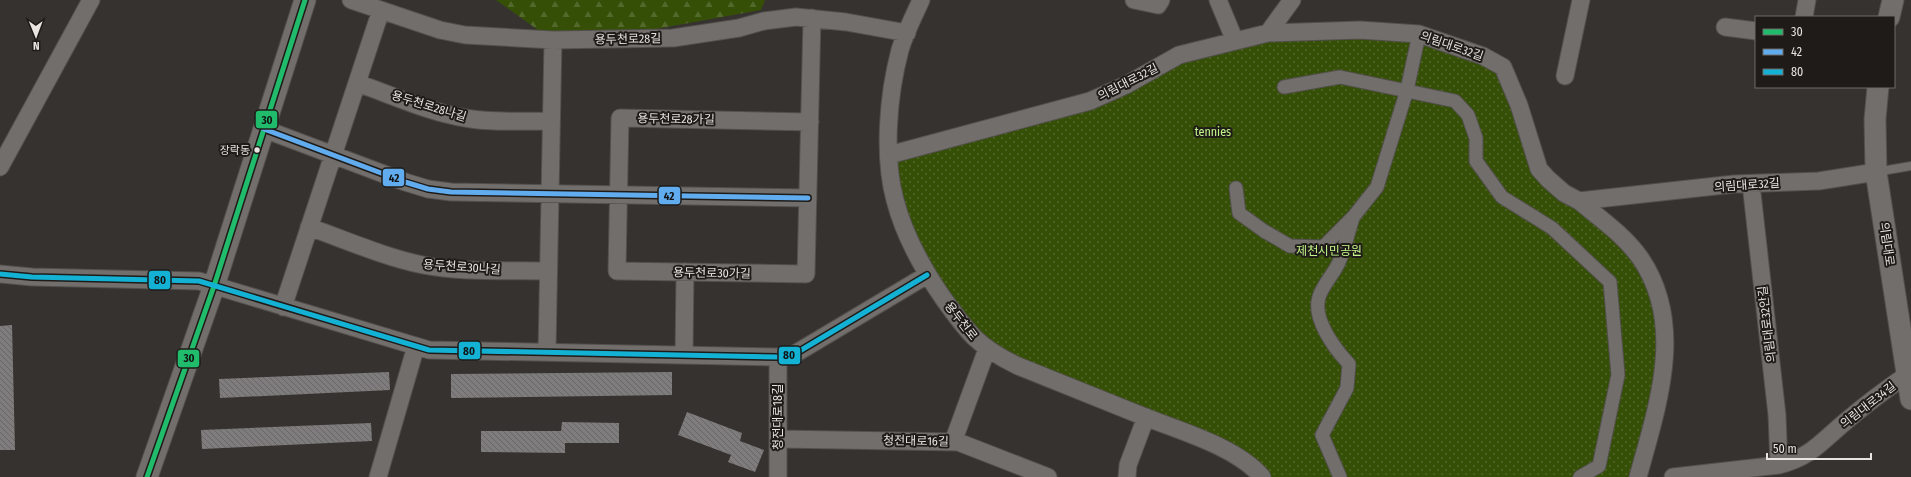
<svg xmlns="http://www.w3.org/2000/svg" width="1911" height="477" viewBox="0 0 1911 477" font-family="'Fira Sans Condensed','Noto Sans KR',sans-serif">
<defs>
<pattern id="grass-dots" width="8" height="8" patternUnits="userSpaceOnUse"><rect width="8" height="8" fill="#364f07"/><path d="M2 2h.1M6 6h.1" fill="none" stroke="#53682b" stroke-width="1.8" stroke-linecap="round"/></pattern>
<pattern id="forest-firs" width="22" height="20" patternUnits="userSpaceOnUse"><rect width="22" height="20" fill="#364f07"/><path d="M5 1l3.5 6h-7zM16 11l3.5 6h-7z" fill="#53682b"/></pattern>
<pattern id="building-back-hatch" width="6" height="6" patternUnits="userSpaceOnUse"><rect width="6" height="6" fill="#7e7c7d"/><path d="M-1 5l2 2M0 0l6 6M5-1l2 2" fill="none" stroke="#686666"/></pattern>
</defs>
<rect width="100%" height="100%" fill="#36322f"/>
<path fill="url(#grass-dots)" d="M1268,33L1418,39L1480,64L1499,74L1537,176L1616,239L1634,260L1652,296L1657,327L1658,365L1652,399L1631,477H1267L1021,362L982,339L931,271L907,214L902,198L894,157L1020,124L1179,55Z"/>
<path fill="url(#forest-firs)" d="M496,0H765L761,10L650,30L545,35Z"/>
<path fill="url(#building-back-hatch)" d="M12,325L15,450H0V326Z
M389,372L390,390L220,398L219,379Z
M672,372V395L451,398V374Z
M687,412L742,433L740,441L764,450L755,472L728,462L731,455L678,435Z
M562,422L619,423V443H565V453L481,452V431H561Z
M371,423L372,441L202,449L201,430Z"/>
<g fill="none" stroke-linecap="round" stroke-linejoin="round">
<defs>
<path id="service" d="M1876,172L1911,166"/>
<path id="pedestrian" d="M1284,87L1340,77L1455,101L1468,115L1476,138V161L1502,197L1552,228L1610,282L1618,375L1599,466L1580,477
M1236,188L1239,213L1264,231L1290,246L1323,247L1354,216L1377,187L1407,90L1419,34
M1340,477L1322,435L1347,388L1349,364C1335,349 1312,319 1319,297C1323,284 1334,274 1339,262C1345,248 1348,233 1353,218"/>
<path id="minor" d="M351,0L440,30L465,35L553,40L673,38L739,28L764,21L796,17L846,22L907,33
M921,0C914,16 905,33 900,50C888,95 883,156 895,200C904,235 923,269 943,298C968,333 978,347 1018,366C1060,383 1102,400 1145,417C1180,431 1237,447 1262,477
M1134,0L1158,5L1161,0
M1218,0L1235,41
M1804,17L1807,0
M1725,27L1756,31
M1268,33L1292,0
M1565,76L1581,0
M357,83C392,95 428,112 465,118C493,123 523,121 551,121
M810,122L620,118L617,271L806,274L812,18
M264,129L405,182L428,189L451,192L808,198
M889,155L1090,101L1126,85L1179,55L1268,33L1360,30L1419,34L1483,56L1503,67L1519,105L1539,169L1548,179L1564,193L1579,201L1734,184L1819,181L1876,172
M0,167L91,0
M1751,184L1777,415L1779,465
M1579,201C1601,219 1625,236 1641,259C1686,326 1657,407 1638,477
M309,227C346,240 384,257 423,265C462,273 508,270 548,271
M0,274L32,277L199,281L429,350L778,357L793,355L927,275
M283,307L381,10
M547,352L553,40
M684,355L685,272
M778,439L958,442L1048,477
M953,442L987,349
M378,477L416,346
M778,477V357
M1127,477L1128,465L1146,417
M1673,477L1779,465C1811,457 1821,442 1845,422C1866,404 1889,387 1911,372"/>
<path id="tertiary" d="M1889,17L1893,0
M1878,87L1875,119L1876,172L1911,399
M147,477L214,286L305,0"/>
</defs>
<use href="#service" stroke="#524f4c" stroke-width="10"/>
<use href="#pedestrian" stroke="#524f4c" stroke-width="15"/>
<use href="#minor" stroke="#524f4c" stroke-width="19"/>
<use href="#tertiary" stroke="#524f4c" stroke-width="23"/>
<use href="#service" stroke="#726e6b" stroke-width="8"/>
<use href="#pedestrian" stroke="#726e6b" stroke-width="13"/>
<use href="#minor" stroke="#726e6b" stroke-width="17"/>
<use href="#tertiary" stroke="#726e6b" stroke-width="21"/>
<defs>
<path id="bus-1" d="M147,477L214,286L305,0"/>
<path id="bus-2" d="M264,129L405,182L428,189L451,192L808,198"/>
<path id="bus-3" d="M0,274L32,277L199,281L429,350L778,357L793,355L927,275"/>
</defs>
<use href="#bus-1" stroke="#1e1b18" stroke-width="8"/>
<use href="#bus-2" stroke="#1e1b18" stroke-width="8"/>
<use href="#bus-3" stroke="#1e1b18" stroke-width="8"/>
<use href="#bus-1" stroke="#20bc6c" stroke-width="5"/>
<use href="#bus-2" stroke="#60acee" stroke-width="5"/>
<use href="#bus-3" stroke="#13b2d5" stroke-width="5"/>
</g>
<circle fill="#e9e4e0" stroke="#1e1b18" stroke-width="1.5" cx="257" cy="150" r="3.5"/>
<g text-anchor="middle" stroke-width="4" stroke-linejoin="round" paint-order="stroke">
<g font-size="11" fill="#e9e4e0" stroke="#1e1b18" text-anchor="end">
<text x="250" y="154">장락동</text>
</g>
<g font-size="12" fill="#e9e4e0" stroke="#1e1b18">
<text transform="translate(628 39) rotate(-1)" y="4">용두천로28길</text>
<text transform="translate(1452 46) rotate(19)" y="4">의림대로32길</text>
<text transform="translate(1128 82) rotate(-27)" y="4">의림대로32길</text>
<text transform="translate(429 106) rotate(17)" y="4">용두천로28나길</text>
<text transform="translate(676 119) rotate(1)" y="4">용두천로28가길</text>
<text transform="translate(1747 185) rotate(-4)" y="4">의림대로32길</text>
<text transform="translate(1887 244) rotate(82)" y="4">의림대로</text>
<text transform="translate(462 267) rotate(4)" y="4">용두천로30나길</text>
<text transform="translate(712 273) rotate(1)" y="4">용두천로30가길</text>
<text transform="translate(961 321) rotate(52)" y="4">용두천로</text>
<text transform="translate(1767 324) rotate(-97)" y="4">의림대로32안길</text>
<text transform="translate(1868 405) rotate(-38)" y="4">의림대로34길</text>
<text transform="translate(778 417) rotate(-90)" y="4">청전대로18길</text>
<text transform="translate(916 441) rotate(1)" y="4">청전대로16길</text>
</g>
<g font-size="12" fill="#c3f58a" stroke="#1e1b18">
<text x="1213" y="136">tennies</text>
<text x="1329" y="255">제천시민공원</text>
</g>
</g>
<g stroke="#1e1b18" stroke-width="1.5">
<rect x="255" y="110" width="23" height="19" rx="4" fill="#20bc6c"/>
<rect x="382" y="168" width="23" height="19" rx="4" fill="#60acee"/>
<rect x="658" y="186" width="23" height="19" rx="4" fill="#60acee"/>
<rect x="148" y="270" width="23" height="20" rx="4" fill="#13b2d5"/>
<rect x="458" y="341" width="23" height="19" rx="4" fill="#13b2d5"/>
<rect x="778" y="346" width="23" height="19" rx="4" fill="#13b2d5"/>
<rect x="177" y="349" width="23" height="19" rx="4" fill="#20bc6c"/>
</g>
<g font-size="11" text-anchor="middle" font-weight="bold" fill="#111">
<text x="267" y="124">30</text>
<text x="394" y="182">42</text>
<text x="669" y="200">42</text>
<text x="160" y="284">80</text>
<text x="469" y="355">80</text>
<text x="789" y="359">80</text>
<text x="189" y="362">30</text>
</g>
<rect x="1755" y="16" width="140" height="72" fill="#1e1b18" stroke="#6f6b68"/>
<rect x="1763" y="29" width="20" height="6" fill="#20bc6c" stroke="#6f6b68"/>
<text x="1791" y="36" font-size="12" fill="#e9e4e0">30</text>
<rect x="1763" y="49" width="20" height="6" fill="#60acee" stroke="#6f6b68"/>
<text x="1791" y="56" font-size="12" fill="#e9e4e0">42</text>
<rect x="1763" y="69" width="20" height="6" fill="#13b2d5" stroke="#6f6b68"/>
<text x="1791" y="76" font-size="12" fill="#e9e4e0">80</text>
<g transform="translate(36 36) rotate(179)" stroke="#1e1b18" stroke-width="3" paint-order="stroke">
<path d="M0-3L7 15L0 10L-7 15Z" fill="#e9e4e0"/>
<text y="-6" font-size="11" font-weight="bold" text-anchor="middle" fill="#e9e4e0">N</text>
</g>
<path d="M1767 453v6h104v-6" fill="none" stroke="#e9e4e0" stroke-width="2"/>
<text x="1773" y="453" font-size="12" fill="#e9e4e0" stroke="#1e1b18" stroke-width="3" paint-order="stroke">50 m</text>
</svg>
